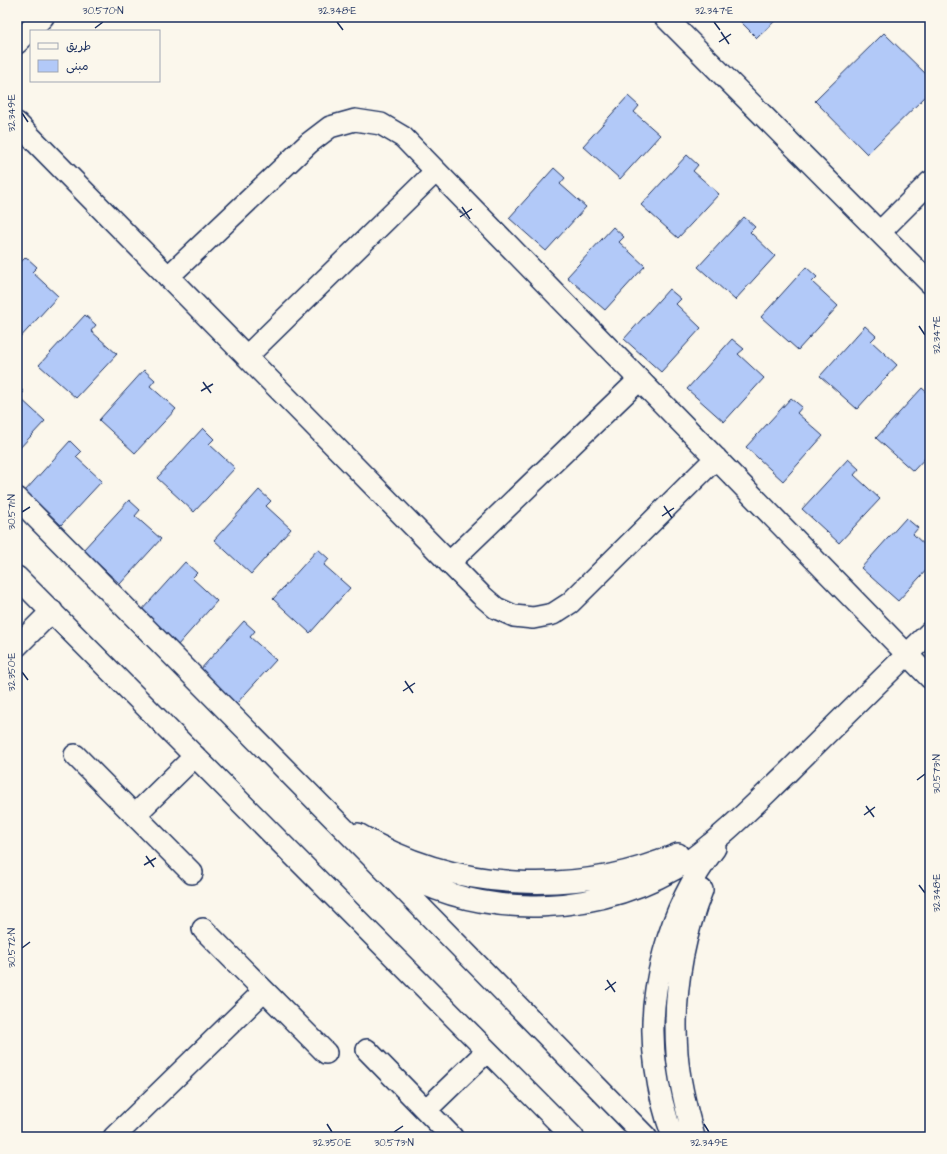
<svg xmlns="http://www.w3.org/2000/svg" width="947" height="1154" viewBox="0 0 947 1154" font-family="'Architects Daughter','Playpen Sans Arabic',sans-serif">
<rect width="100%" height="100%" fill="#fbf7ec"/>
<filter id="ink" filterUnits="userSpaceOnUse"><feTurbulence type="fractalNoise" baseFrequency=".025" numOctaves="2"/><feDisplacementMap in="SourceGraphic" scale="8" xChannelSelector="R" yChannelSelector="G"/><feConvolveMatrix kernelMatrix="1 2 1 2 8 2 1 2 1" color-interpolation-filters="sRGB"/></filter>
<g filter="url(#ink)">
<path fill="#b2c9f8" stroke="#1b2f5e" d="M736,17H779L757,38Z
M884,33L930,78V92L867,154L815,101Z
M628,96L639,106L634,112L660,135L620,179L583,146Z
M687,155L698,165L693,171L719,194L678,238L641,205Z
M554,168L565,178L560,184L586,207L546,251L509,218Z
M744,217L755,227L750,232L775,256L735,300L698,267Z
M613,227L624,237L619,242L645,266L605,310L567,277Z
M26,257L37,267L32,272L58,296L18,340L17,266Z
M806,267L817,277L812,282L838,306L798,350L761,317Z
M669,289L681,299L676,304L701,328L661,372L624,339Z
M85,315L96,325L91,331L117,354L76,398L39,365Z
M865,326L876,336L871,341L897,365L857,409L820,376Z
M732,339L744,349L738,354L764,378L724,422L687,389Z
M144,370L155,380L150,386L176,409L135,453L99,420Z
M17,385L24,392L19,397L45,421L17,451Z
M922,388L930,395V401L928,403L930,405V453L913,471L876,438Z
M791,398L802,407L797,413L823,436L783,481L746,447Z
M203,428L214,439L209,444L235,468L194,512L157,478Z
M70,441L81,452L76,457L102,481L61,525L25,491Z
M848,459L859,469L854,475L880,499L839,543L802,509Z
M259,490L271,501L266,506L291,529L251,574L214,540Z
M129,500L140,510L135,516L161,539L120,584L83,550Z
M906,518L918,528L913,534L930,550V566L898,601L861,568Z
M318,549L329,559L324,565L350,588L310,633L273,599Z
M185,562L197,573L192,578L217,601L177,646L140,612Z
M244,621L255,631L250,637L276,660L236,704L199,671Z"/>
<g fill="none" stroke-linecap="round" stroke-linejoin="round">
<defs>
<path id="minor" d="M665,17L930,283
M17,43L43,17
M17,123L481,595L496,608L514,616L533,618L553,614L570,603L716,458
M880,232L930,182
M168,277L309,143L330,127L355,120L381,124L403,137L930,678
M247,356L436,171
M17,498L369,854L646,1137
M449,563L639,380
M17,577L573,1137
M17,646L52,611
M75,755L192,873
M135,815L195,756
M358,834C454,892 576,897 678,854
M392,868C485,923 603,917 693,858C700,853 707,847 713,842C739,821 763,796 787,773C834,726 882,679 930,632
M203,929L326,1053
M367,1050L452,1137
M426,1110L487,1051
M114,1137L264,991
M673,1137C665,1115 659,1092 656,1069C644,995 669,907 715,848
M694,1137C686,1109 679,1082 677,1053C673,998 682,941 702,890"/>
</defs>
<use href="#minor" stroke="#1b2f5e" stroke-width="24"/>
<use href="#minor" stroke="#fbf7ec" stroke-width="21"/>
</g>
</g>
<path fill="none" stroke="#1b2f5e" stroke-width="1.5" d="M337,22L343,30M714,22L720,30M95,28L103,22M721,32L729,44M719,42L731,34M22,113L28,122M462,207L470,219M460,217L472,209M919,326L925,335M203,382L211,393M201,391L213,384M664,506L672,518M22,512L30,507M662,516L674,508M22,672L28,680M405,681L413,693M403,691L415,683M917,780L925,774M866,806L874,817M864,815L875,807M146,856L154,867M144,865L156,858M919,885L925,893M22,948L30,942M607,980L615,992M605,990L616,982M327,1124L332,1132M704,1124L709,1132M394,1132L403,1126"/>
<rect width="947" height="1154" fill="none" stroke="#fbf7ec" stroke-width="44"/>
<rect x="30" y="30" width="130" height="52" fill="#fbf7ec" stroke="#a1a7b3"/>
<rect x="38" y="43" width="20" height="6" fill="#fbf7ec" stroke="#a1a7b3"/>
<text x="66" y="50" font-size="12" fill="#1b2f5e">طريق</text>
<rect x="38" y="60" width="20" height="12" fill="#b2c9f8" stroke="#a1a7b3"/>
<text x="66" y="70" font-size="12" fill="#1b2f5e">مبنى</text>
<rect x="22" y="22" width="903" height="1110" fill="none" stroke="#1b2f5e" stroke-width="1.5"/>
<g font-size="10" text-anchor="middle" fill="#1b2f5e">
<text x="103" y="14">30.570°N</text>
<text x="337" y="14">32.348°E</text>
<text x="714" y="14">32.347°E</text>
<text transform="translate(11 113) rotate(-90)" y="4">32.349°E</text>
<text transform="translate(936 335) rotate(-90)" y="4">32.347°E</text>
<text transform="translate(11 512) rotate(-90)" y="4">30.571°N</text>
<text transform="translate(11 672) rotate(-90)" y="4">32.350°E</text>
<text transform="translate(936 774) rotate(-90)" y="4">30.573°N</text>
<text transform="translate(936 893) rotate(-90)" y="4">32.348°E</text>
<text transform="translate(11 948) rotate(-90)" y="4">30.572°N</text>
<text x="332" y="1146">32.350°E</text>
<text x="394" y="1146">30.573°N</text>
<text x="709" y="1146">32.349°E</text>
</g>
</svg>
